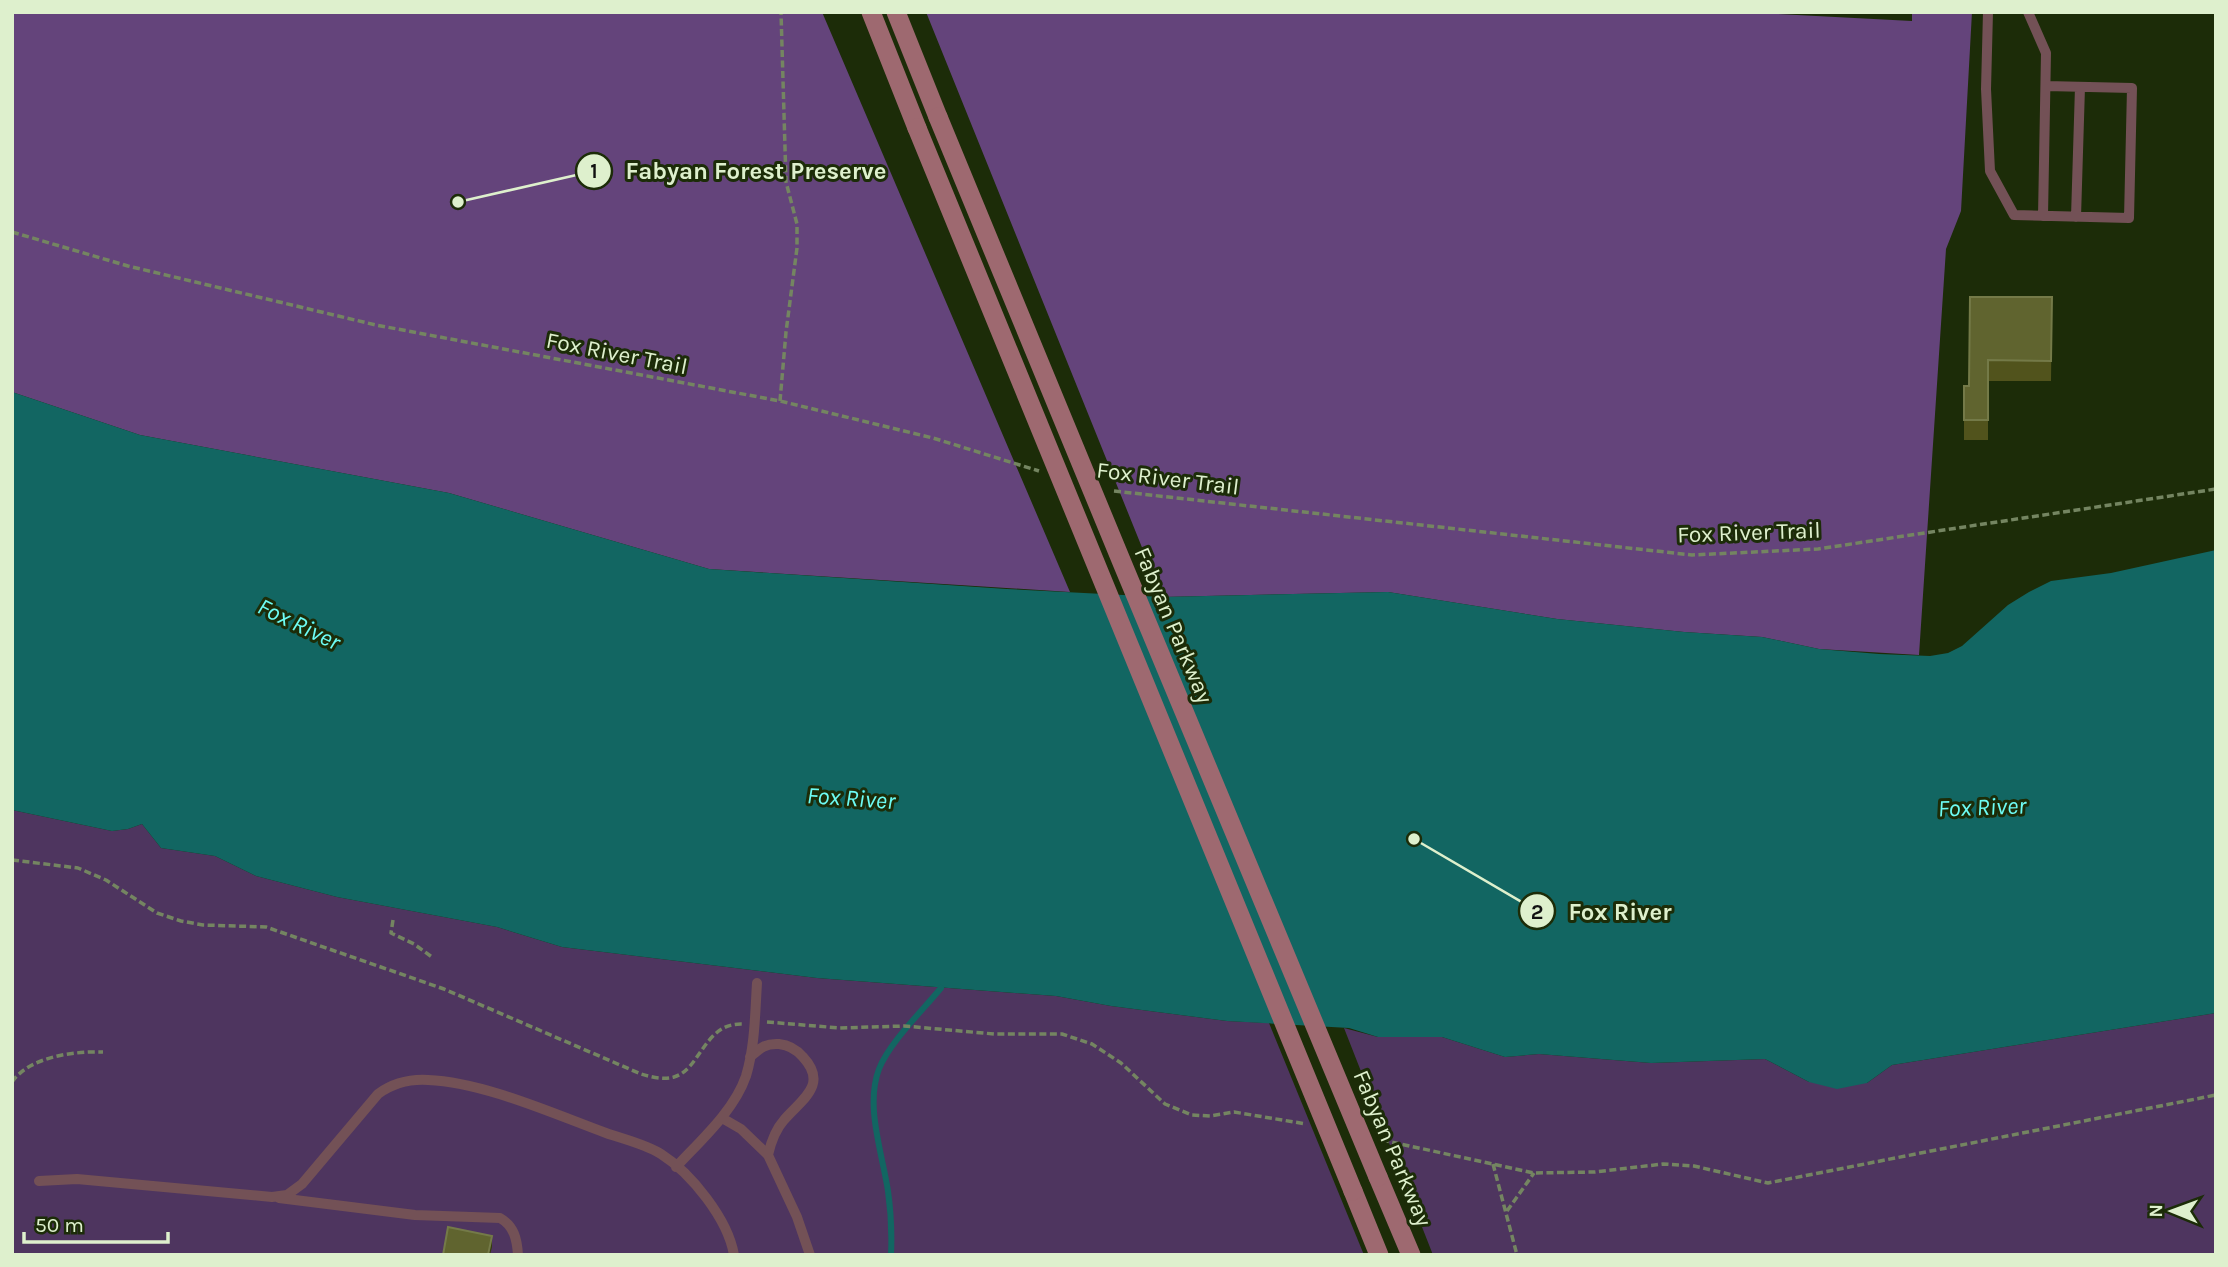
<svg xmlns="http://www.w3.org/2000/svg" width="2228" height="1267" viewBox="0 0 2228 1267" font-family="Karla,sans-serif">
<rect width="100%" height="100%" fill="#1c2c08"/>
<path fill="#4e355f" d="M12,810L112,831L128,829L142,824L161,848L215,856L256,876L337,897L497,927L562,947L817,978L1056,996L1111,1006L1227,1021L1269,1023L1364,1255H12Z
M2216,1013V1255H1433L1344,1028L1378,1037H1442L1505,1057L1539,1054L1651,1063L1765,1059L1809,1082L1867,1083L1892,1065Z"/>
<path fill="#64447b" d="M12,12H822L1070,592L709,569L449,493L140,435L12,392Z
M926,12H1741L1912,21V12H1972L1961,211L1946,249L1919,655L1819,649L1762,637L1684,632L1557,619L1388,592L1162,597Z"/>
<path fill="#126662" d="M12,392L140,435L449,493L709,569L1007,589L1162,597L1388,592L1557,619L1684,632L1762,637L1819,649L1879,654L1930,656L1948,653L1962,646L2008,605L2029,592L2051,581L2111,573L2216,550V1013L1892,1065L1867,1083L1837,1089L1809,1082L1765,1059L1651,1063L1539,1054L1505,1057L1442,1037H1378L1349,1028L1227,1021L1111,1006L1056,996L817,978L562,947L497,927L337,897L256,876L215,856L161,848L142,824L128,829L112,831L12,810Z"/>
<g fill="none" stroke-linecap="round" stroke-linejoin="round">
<path stroke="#126662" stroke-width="6" d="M891,1255C892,1233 891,1212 888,1191C882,1152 865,1106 879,1069C889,1043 923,1010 941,988"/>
<path stroke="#748561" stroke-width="3.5" stroke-dasharray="7 3.5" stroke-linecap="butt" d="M12,232L128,266L376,325L780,401L933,438L1039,471
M780,401L786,332L797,248V224L786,182L781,12
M1114,491L1692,555L1818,549L2216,489
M12,860L78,868L106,880L157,913L181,921L203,925L266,927L444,989L641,1074C651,1077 663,1080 674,1077C701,1069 704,1023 742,1024
M393,920L391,933L414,944L432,957
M767,1022L840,1028L904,1026L994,1034H1062L1092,1044L1121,1063L1165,1104L1192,1115L1210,1116L1234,1112L1306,1124
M12,1082C29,1057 73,1051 103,1052
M1382,1140L1534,1173L1595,1172L1663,1164L1694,1166L1768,1183L2216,1095
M1493,1164L1517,1255
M1507,1211L1534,1173"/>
<path stroke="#735156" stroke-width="10" d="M1988,12L1986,89L1990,171L2014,215L2129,218L2132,88L2046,86
M2028,12L2046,53L2043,216
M2076,217L2080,87
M750,1057C760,1048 766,1043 779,1044C789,1045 797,1050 803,1057C829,1085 801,1100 784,1120C775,1130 771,1142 768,1155
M722,1118L741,1129L768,1155L797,1217L810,1255
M676,1167C701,1140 734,1111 746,1076C755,1046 755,1014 757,983
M39,1181L77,1179L272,1197L287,1195L302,1184L378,1094C393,1083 410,1079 428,1080C483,1082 554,1114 606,1133C623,1139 645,1144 661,1154C691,1173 728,1219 734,1255
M279,1198L415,1215L500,1218C514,1226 517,1239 518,1255"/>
<path stroke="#9e6970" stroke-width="19" d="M871,12L917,128
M896,12L938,117
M1378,1177L1411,1255
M1353,1191L1379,1255"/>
<path stroke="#9e6970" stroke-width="19" d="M938,117L1123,565L1378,1177
M917,128L1353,1191"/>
</g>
<path fill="#51531c" d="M1970,297H2052L2051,381H1988V440H1964V386H1969Z"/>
<path fill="#353c0c" d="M492,1236V1247L490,1255H488Z"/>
<path fill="#60642f" stroke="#747a48" stroke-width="2" d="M1970,297H2052L2051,361L1988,360V420H1964V386H1969Z
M448,1227L492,1236L488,1255H443Z"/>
<g text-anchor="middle" stroke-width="6" stroke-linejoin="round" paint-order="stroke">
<g font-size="23" fill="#def0cd" stroke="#1c2c08">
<text transform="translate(617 353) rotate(11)" y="8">Fox River Trail</text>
<text transform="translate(1168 478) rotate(7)" y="8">Fox River Trail</text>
<text transform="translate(1749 532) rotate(-2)" y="8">Fox River Trail</text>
<text transform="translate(1174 625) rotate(67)" y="8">Fabyan Parkway</text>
<text transform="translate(1393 1148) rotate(67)" y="8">Fabyan Parkway</text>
</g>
<g font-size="24" font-style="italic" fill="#6dfcf4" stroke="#1c2c08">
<text transform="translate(299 624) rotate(26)" y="8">Fox River</text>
<text transform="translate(851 798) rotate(4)" y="8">Fox River</text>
<text transform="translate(1982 807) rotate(-2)" y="8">Fox River</text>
</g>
</g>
<path fill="none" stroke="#def0cd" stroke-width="2.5" d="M458 202L594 171M1414 839L1537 911"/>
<g fill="#def0cd" stroke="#1c2c08" stroke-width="2.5">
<circle cx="458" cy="202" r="7"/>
<circle cx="1414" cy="839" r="7"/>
<circle cx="594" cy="171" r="18"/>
<circle cx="1537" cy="911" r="18"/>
</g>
<g font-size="21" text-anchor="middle" font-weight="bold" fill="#111">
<text x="594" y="178">1</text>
<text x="1537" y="919">2</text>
</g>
<g font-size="24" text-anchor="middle" font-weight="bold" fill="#def0cd" stroke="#1c2c08" stroke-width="6" stroke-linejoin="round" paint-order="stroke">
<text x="756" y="179">Fabyan Forest Preserve</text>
<text x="1620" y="920">Fox River</text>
</g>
<rect width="2228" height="1267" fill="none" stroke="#def0cd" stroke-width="28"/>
<g transform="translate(2172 1211) rotate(271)" stroke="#1c2c08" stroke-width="5" paint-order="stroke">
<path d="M0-5L12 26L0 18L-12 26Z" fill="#def0cd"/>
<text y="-10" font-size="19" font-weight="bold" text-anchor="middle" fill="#def0cd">N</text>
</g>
<path d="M24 1232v10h144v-10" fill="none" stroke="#def0cd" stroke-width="3.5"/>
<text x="35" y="1232" font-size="21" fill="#def0cd" stroke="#1c2c08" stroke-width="5" paint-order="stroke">50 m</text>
</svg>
